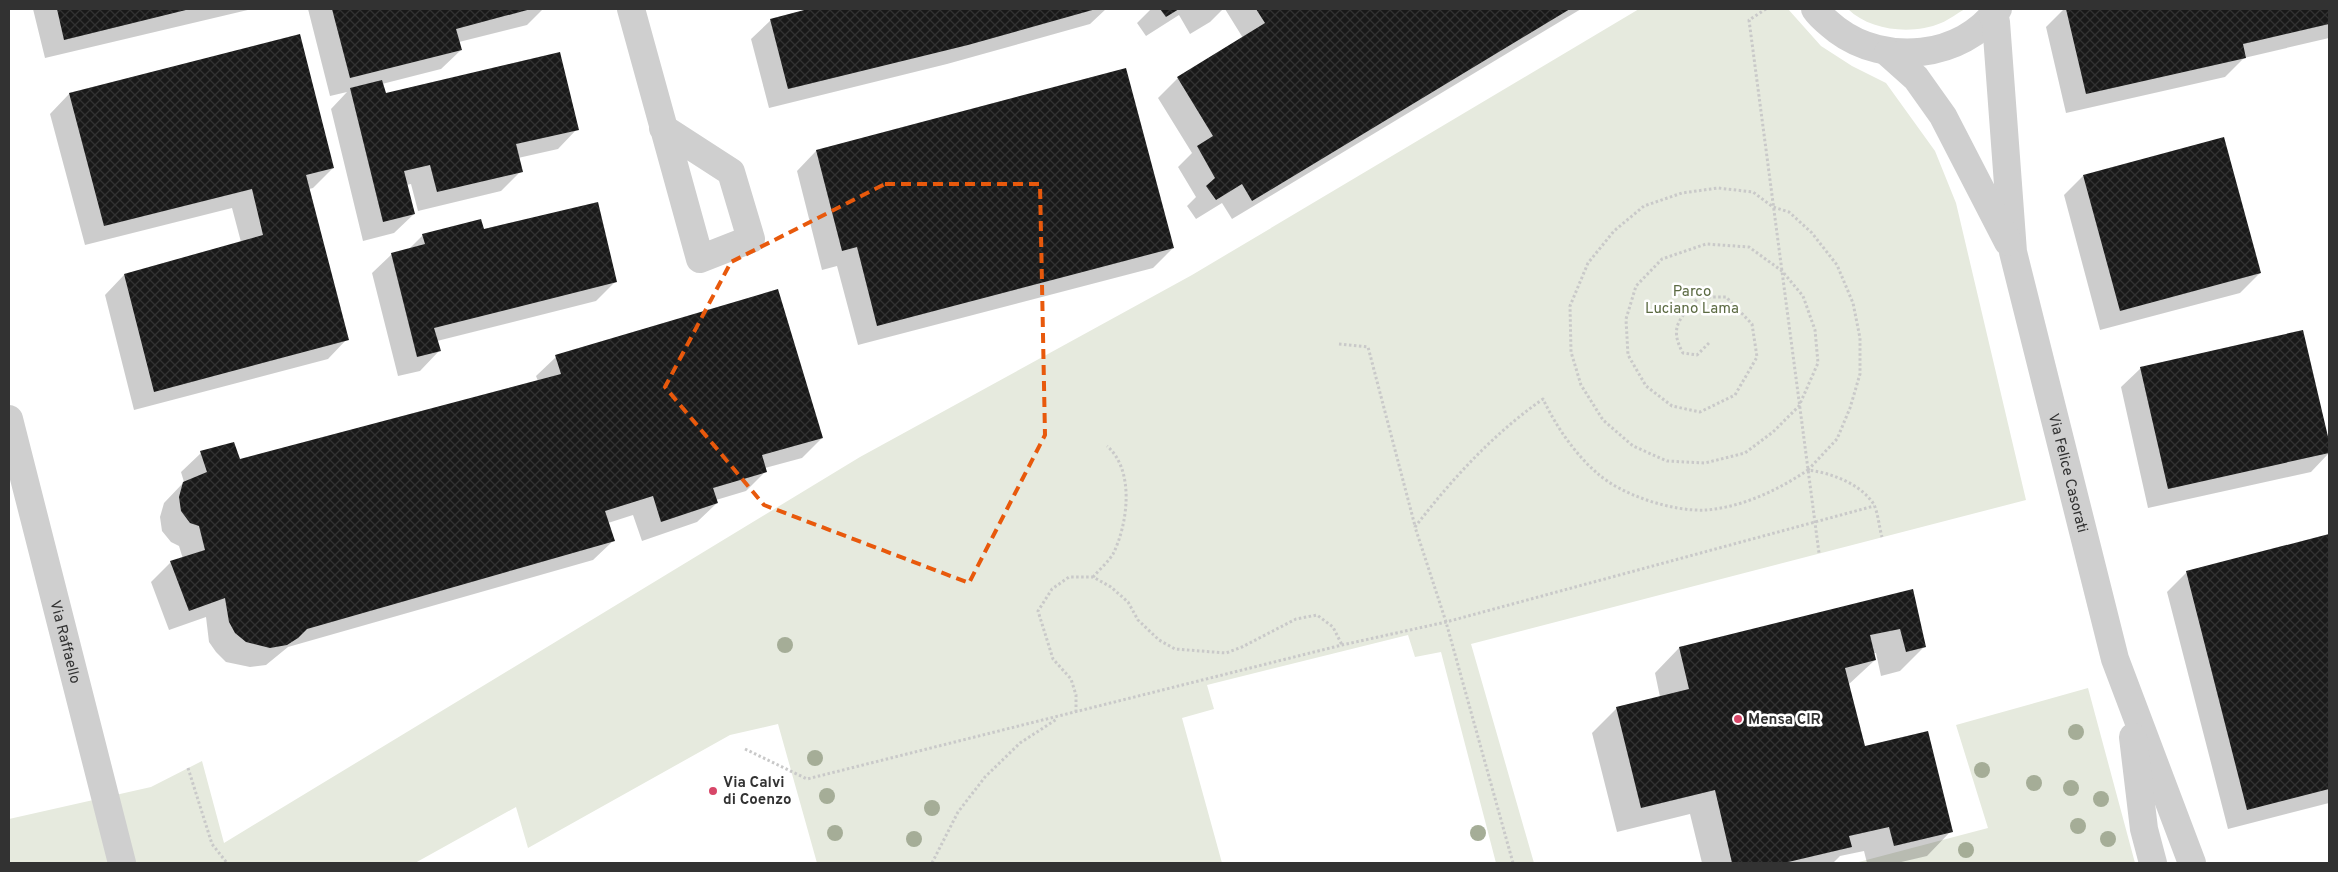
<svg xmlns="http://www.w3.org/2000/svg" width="2338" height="872" viewBox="0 0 2338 872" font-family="Overpass,sans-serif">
<defs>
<pattern id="building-cross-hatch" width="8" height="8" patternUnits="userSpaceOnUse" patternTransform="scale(1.25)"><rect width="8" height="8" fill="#191919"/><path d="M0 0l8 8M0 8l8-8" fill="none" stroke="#323232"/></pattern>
</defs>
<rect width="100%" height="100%" fill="#fff"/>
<path fill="#e6eade" d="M1639,9H1788L1821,46L1852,66L1886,83L1935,151L1956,203L2026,500L1471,644L1534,863H1496L1441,652L1415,657L1408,635L1207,685L1214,709L1182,718L1222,863H817L778,724L730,735L528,848L516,807L415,863H9V819L151,787L202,761L224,843L860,457L1192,275Z
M1848,9H1965C1957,13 1949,20 1941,23C1913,35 1870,31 1848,9Z
M2088,688L2135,863H1855L1988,828L1956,725Z"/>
<path fill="#0003" d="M33,9H252L45,58Z
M308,9H543L527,25L459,42L461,50L441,69L382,84L385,94L577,129L558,149L518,158L521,171L501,191L418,211L411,184L406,185L414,214L394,233L363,241L331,109L347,92L330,96Z
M813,9H1106L1090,24L947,64L769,108L751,39L771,20Z
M1151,9H1223L1210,22L1190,34L1179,15L1146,36L1137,23Z
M1225,9H1581L1232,219L1222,203L1196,219L1187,206L1196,197L1178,167L1192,153L1158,98L1178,78L1243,38Z
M2064,9H2329V38L2244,58L2225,77L2066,113L2046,27Z
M69,94L333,168L313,188L309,189L347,339L328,359L134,410L105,295L124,275L241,242L232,208L85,245L50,114Z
M816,151L1173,248L1153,268L858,345L837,266L822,270L797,171Z
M2083,176L2260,273L2240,293L2100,330L2064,195Z
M483,231L616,281L596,301L437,341L439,351L420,371L398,376L372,273L392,254L409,249L423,235Z
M2302,331L2329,453L2311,472L2148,508L2121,387L2141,368Z
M556,357L822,438L802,458L765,468L766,471L746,491L716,500L717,503L697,522L642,541L633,515L608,523L613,541L593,560L288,647L266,665L250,667L226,662L216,652L209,642L206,617L169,630L151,582L171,562L183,559L179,546L171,542L162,531L160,517L164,503L184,482L181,472L201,453L239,461L538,381L536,376Z
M2329,536V803L2228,829L2167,592L2187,572Z
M1912,591L1925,646L1900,671L1881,676L1876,653H1873L1875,660L1848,685L1864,748L1951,831L1927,856L1897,863H1867L1864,851L1840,856L1833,863H1702L1690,814L1617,832L1592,733L1617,708L1660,697L1655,673L1679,648Z"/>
<path fill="url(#building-cross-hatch)" d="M57,9H190L64,40Z
M332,9H531L456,29L462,50L350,78Z
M808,9H1096L968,45L788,89L770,19Z
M1160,9H1179L1166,17Z
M1256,9H1570L1252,201L1242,184L1216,200L1206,186L1215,178L1197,146L1213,136L1177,77L1265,23Z
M2066,9H2329V24L2243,44L2246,58L2086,94Z
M300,34L334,168L306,175L349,340L154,392L124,274L263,235L252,189L104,226L69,93Z
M560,52L579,130L516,144L523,172L437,192L430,165L404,171L415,214L383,222L350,88L382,80L386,93Z
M1126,68L1174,248L877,326L857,247L842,251L816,150Z
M2224,137L2261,273L2120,311L2083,175Z
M598,202L617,282L434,328L441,351L417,357L391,253L425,244L422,234L481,219L484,229Z
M778,289L823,438L762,455L767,472L713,488L718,503L661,522L653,496L605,511L615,541L307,629L298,638L287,645L270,648L246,642L235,633L229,622L225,598L189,611L170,561L205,550L199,526L190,523L181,511L179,497L183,482L207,472L200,451L234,442L240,459L561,374L555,355Z
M2303,330L2329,441V453L2168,489L2140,367Z
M2329,534V789L2247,810L2186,571Z
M1913,589L1926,647L1906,652L1900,629L1870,635L1876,660L1845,668L1865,746L1928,731L1953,832L1894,846L1889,827L1849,836L1852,847L1784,863H1732L1715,790L1641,808L1616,707L1689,689L1679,647Z"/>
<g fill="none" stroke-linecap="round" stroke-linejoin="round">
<path stroke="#c9c9c9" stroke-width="3" stroke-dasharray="2.5 2.5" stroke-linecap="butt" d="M1766,9L1749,20L1819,553
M1709,343L1697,355L1683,353C1668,326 1681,318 1699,297H1726L1752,324L1757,357L1735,395L1700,412L1672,406L1646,386L1628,355L1626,319L1636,286L1662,259L1706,244L1749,247L1782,271L1803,296L1815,330L1818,363L1799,406L1773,432L1745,453L1705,463L1667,461L1633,446L1603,420L1581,385L1571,352L1570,306L1588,263L1614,231L1644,206L1682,193L1718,188L1753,192L1773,207L1789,212L1812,233L1837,265L1853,303L1860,338V374L1850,408L1837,439L1808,470
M1339,344L1368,347L1415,526
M1093,577C1099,570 1108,562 1113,554C1128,524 1135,470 1107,446
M1076,712V695L1071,679L1053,659L1038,611L1052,589L1069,577H1093L1111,587L1128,602L1138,620L1159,640L1175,649L1226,653L1242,647L1296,619L1317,615L1333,627L1342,645
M745,749L807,779L1342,645L1446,622L1874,506
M188,768L212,844L227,863
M932,863L958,812L985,777L1020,743L1057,719
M1513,863L1446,622L1415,527C1452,479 1493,434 1543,399C1556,426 1574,453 1597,473C1621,495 1673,512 1706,510C1743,507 1778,490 1808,470C1831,473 1859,483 1873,503C1878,511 1879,527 1882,537"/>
<g stroke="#cfcfcf" stroke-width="28">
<path d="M631,9L700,259L751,239L731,172L663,128"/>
<path d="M1815,9C1821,18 1829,23 1837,30C1885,66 1962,59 1998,9"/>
<path id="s1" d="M1993,16L1996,22L2013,252L2115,659L2192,863"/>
<path d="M1888,53L1916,78L1943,116L2008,242"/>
<path id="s2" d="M9,419L122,863"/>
<path d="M2133,737L2144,829L2153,863"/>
</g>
</g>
<g fill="#a5ad97">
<circle cx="785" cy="645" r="8"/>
<circle cx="2076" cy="732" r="8"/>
<circle cx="815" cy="758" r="8"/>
<circle cx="1982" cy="770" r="8"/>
<circle cx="2034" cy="783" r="8"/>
<circle cx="2071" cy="788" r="8"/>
<circle cx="827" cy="796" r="8"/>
<circle cx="2101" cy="799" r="8"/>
<circle cx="932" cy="808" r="8"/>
<circle cx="2078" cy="826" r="8"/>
<circle cx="835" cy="833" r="8"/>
<circle cx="1478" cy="833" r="8"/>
<circle cx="914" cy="839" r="8"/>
<circle cx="2108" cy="839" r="8"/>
<circle cx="1966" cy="850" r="8"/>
</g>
<path fill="none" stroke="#e8590c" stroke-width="4" stroke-dasharray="10 6" stroke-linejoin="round" d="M885,184H1040L1045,435L969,583L764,505L665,387L731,262Z"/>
<g fill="#d74668" stroke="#fff" stroke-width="2">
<circle cx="1738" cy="719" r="5"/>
<circle cx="713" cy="791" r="5"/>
</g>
<g text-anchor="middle" stroke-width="5" stroke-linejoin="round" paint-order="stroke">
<g font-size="15" fill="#5b6a42" stroke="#fff">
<text x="1692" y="296">Parco<tspan x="1692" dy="17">Luciano Lama</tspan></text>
</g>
<g font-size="15" fill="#323232" stroke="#fff">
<text dy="5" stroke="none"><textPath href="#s1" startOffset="465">Via Felice Casorati</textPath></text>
<text dy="5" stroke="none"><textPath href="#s2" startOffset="230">Via Raffaello</textPath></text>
</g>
<g font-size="15" font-weight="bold" fill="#323232" stroke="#fff" text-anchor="start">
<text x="1748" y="724">Mensa CIR</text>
<text x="723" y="787">Via Calvi<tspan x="723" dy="17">di Coenzo</tspan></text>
</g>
</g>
<rect width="2338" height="872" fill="none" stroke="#323232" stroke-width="20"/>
</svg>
